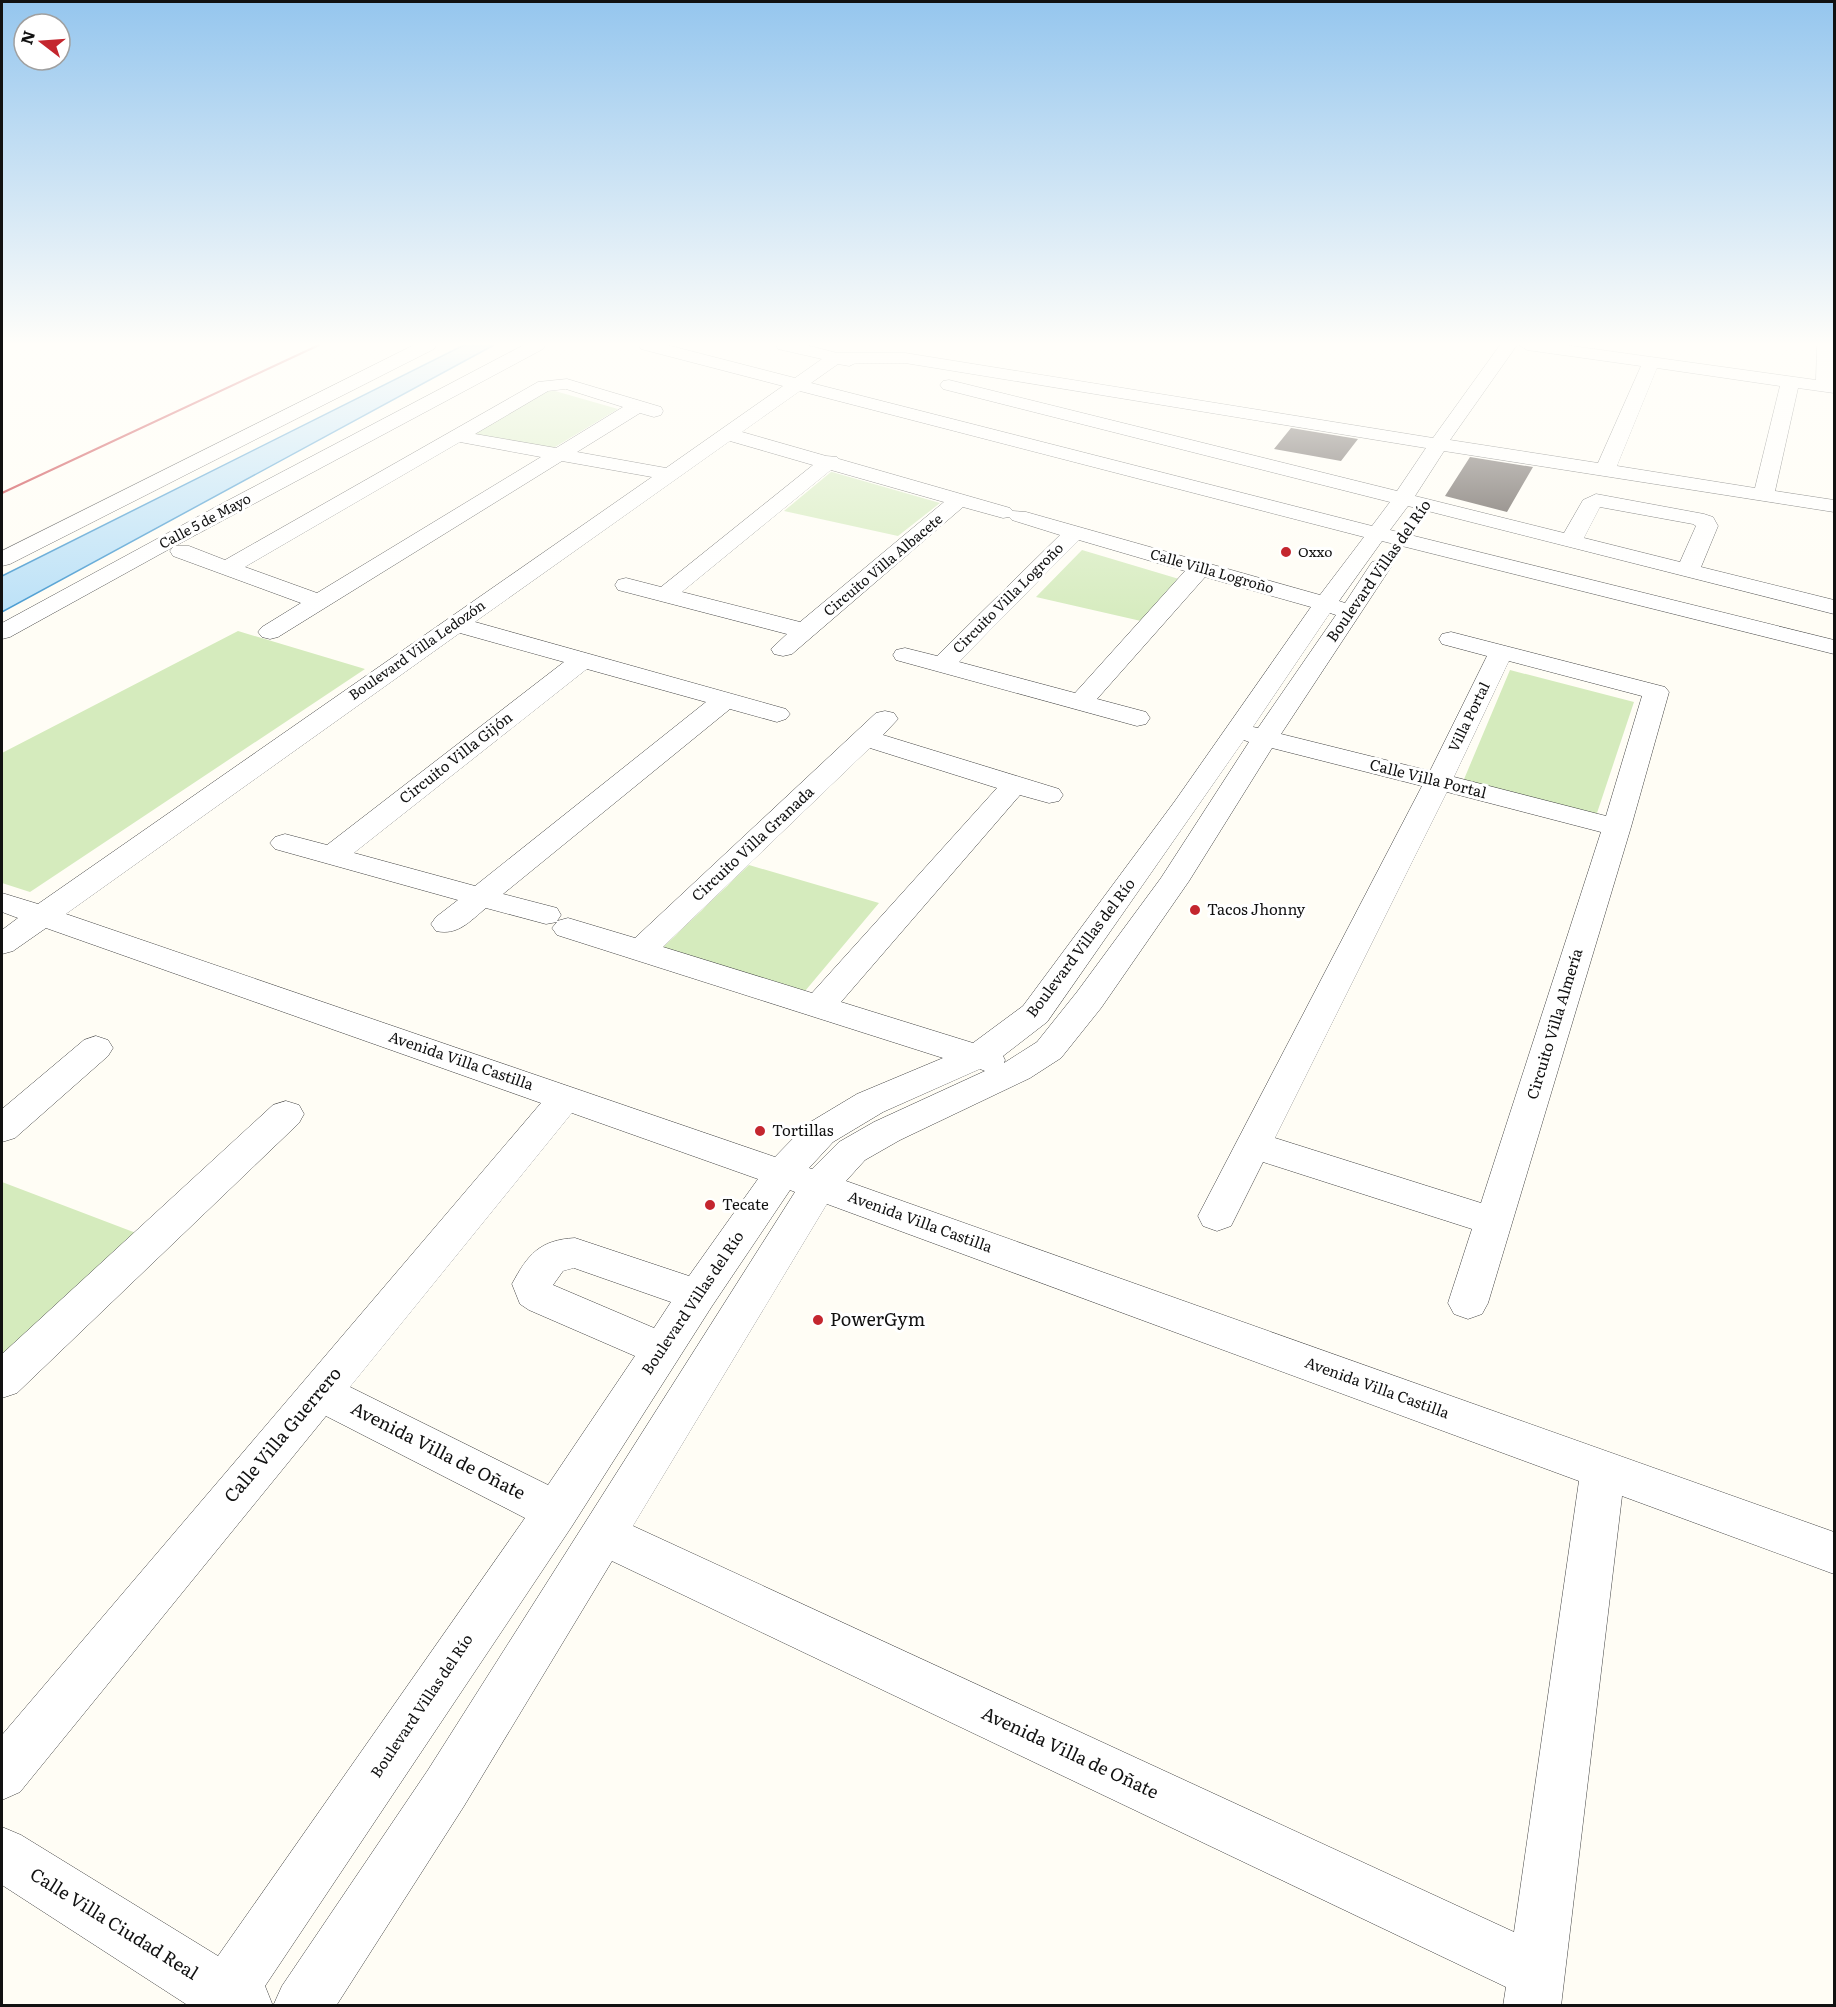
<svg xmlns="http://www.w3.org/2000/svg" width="1836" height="2007" viewBox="0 0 1836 2007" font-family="Literata,serif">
<rect width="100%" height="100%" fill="#fffdf5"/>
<path fill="#d5ebbd" d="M548,389L618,409L550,450L467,435Z
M831,472H832L940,503L898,536L784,511Z
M1082,550L1179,579L1141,621L1036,597Z
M238,631L365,669L30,892L2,883V753Z
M1510,670L1634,702L1596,816L1462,784Z
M749,865L879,903L800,997L657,953Z
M2,1182L136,1233L2,1363Z"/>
<path fill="#b9e0f7" stroke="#3f96cf" stroke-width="1.5" d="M464,345H494L2,612V576Z"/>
<path fill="#5a524d" d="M1291,428L1358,439L1341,461L1274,449Z
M1470,457L1533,467L1507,512L1445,496Z"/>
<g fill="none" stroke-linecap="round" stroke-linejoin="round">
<defs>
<path id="minor" d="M414,345H436L434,349L10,564L2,566V551Z
M524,345H545L543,349L175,546H189L225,560L538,382L567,379L661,407L663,411L661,415L654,417L640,413L577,452L666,468L783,386L641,349L639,345H667L795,378L822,359L778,349L776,345H806L837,353H905L1433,438L1500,345H1517L1450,440L1598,463L1641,366L1527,350L1519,345H1565L1816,380L1817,345H1833L1834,393L1798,388L1775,491L1834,500V512L1444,451L1415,496L1564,533L1583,500L1596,494L1704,514L1713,517L1718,526L1701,567L1834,600V614L1408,506L1390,530L1834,640V654L1382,541L1339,601L1345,603L1372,562L1380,560L1388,562L1391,567L1281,734L1430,771L1487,656L1442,644L1439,639L1442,634L1451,632L1665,687L1669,692L1631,827L1488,1303L1482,1314L1468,1319L1454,1314L1448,1303L1472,1229L1263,1162L1231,1226L1217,1231L1203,1226L1198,1216L1422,786L1272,748L1189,881L1101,1008L1061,1058L1030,1078L900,1140L865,1160L846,1181L1834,1532V1574L1622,1496L1561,2006H1503L1506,1987L612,1561L464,1806L336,2006H273L282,1986L428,1770L795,1192L790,1190L712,1306L572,1526L265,1986L273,2006H189L2,1885V1827L21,1835L218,1956L525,1518L326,1416L20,1792L2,1800V1735L541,1103L46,928L13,951L2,954V930L18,918L2,912V893L38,904L652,477L562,461L278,637L270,639L262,637L258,632L262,627L301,603L173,556L170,551L173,547L10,637L2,639V623L225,502ZM856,363H905L1426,448L1397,491L949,380L943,381L940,385L943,389L1390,502L1372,526L811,383L838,364L849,366ZM1657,368L1780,386L1755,488L1617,466ZM566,389L623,407L556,448L475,434L548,391ZM800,391L1364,537L1320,595L1026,512L1013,511L1010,508L839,459L837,457L826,456L742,432ZM730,441L813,465L661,587L626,578L618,580L615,585L618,590L787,634L771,649L774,654L783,656L792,654L963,507L1003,518L1009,517L1012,520L1060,535L937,656L905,648L896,650L893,655L896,660L1137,726L1146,724L1150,718L1146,712L1097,699L1205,577L1311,607L1175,801L1023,1006L973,1043L841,1002L1020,795L1049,803L1059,801L1063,795L1059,789L883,735L898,719L894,713L885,711L876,713L635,938L568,918L557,921L561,915L557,908L503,894L730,709L777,722L786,719L790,714L786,709L475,622ZM460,442L541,457L317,593L245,567ZM831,470L944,502L800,622L682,592ZM1600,507L1693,524L1696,526L1680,562L1584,538ZM1079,540L1185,571L1075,693L959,662ZM1330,613L1336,615L1258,728L1253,727ZM460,633L564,662L327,845L285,834L275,837L270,843L275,849L458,900L436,917L431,924L436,931C458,936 470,921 486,908L546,924L557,922L552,928L557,935L943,1058L857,1094L807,1124L775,1157L66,914ZM1509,661L1642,696L1606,816L1454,777ZM587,669L706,702L475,886L354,853ZM1244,740L1249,742L1161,878L1077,992L1037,1042L1004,1063L1005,1060L1003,1056L1047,1022ZM870,748L997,788L812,993L663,947ZM1447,792L1601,832L1481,1203L1275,1138ZM980,1069L985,1071L874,1122L839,1142L812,1169L809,1168L833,1142L883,1112ZM572,1113L758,1179L689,1276L575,1238C540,1240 528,1254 512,1284L520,1304L529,1310L635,1356L548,1485L350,1387ZM827,1204L1579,1481L1514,1932L633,1526ZM574,1268L671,1302L654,1328L553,1285L563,1271Z
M96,1036L108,1040L113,1048L108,1056L15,1138L2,1142V1109L84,1040Z
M286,1101L299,1105L304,1114L299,1123L17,1393L2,1398V1354L273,1105Z"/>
</defs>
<use href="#minor" stroke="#444" stroke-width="1"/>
<use href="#minor" fill="#fff" fill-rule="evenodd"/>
<path stroke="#c4262e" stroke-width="2" d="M2,493L319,345"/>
</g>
<linearGradient id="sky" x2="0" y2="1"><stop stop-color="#95c6ee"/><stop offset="0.55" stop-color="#fffefa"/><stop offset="1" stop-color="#fffefa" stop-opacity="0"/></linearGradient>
<rect width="1836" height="626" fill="url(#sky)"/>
<g fill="#c4262e" stroke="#fff" stroke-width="2">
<circle cx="1286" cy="552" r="6"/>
<circle cx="1195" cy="910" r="6"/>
<circle cx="760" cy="1131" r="6"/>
<circle cx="710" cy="1205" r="6"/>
<circle cx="818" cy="1320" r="6"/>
</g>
<g text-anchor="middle" stroke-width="6" stroke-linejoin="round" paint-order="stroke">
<g font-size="14" fill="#111" stroke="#fff">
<text transform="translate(205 521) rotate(-28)" y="5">Calle 5 de Mayo</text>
<text transform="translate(883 565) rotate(-40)" y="5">Circuito Villa Albacete</text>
<text transform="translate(1212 571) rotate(16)" y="5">Calle Villa Logroño</text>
<text transform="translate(1008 598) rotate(-45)" y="5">Circuito Villa Logroño</text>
<text transform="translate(417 650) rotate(-35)" y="5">Boulevard Villa Ledozón</text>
<text transform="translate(1469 717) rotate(-64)" y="5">Villa Portal</text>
</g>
<g font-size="14" fill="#111" stroke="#fff" text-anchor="start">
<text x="1298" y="557">Oxxo</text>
</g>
<g font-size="15" fill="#111" stroke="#fff">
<text transform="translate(1379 571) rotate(-55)" y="5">Boulevard Villas del Río</text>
<text transform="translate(456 758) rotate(-38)" y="5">Circuito Villa Gijón</text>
<text transform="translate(1428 779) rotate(14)" y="5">Calle Villa Portal</text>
<text transform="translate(753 844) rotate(-43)" y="5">Circuito Villa Granada</text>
<text transform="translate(1081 948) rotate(-53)" y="5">Boulevard Villas del Río</text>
<text transform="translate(1555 1024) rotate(-73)" y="5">Circuito Villa Almería</text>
<text transform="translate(461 1061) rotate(19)" y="5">Avenida Villa Castilla</text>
<text transform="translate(920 1222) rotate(20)" y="5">Avenida Villa Castilla</text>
<text transform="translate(693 1303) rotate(-56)" y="5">Boulevard Villas del Río</text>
<text transform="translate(1377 1388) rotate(20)" y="5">Avenida Villa Castilla</text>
<text transform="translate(422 1706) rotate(-56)" y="5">Boulevard Villas del Río</text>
</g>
<g font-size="15" fill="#111" stroke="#fff" text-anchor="start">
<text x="1207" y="915">Tacos Jhonny</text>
<text x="772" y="1136">Tortillas</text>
<text x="722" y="1210">Tecate</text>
</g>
<g font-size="18" fill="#111" stroke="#fff" text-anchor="start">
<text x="830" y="1326">PowerGym</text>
</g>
<g font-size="18" fill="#111" stroke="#fff">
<text transform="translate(283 1435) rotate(-50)" y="6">Calle Villa Guerrero</text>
<text transform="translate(438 1451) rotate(27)" y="6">Avenida Villa de Oñate</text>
<text transform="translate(1070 1753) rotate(25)" y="6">Avenida Villa de Oñate</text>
<text transform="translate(114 1924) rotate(32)" y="6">Calle Villa Ciudad Real</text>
</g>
</g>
<rect width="1836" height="2007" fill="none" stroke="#111111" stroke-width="6"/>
<g transform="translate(42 42) rotate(287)"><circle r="28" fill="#ffffff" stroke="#a0a0a0" stroke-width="1.5"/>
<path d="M0-4.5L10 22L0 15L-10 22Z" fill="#c4262e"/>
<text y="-9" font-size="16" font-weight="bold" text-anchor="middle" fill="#111111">N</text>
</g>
</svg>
